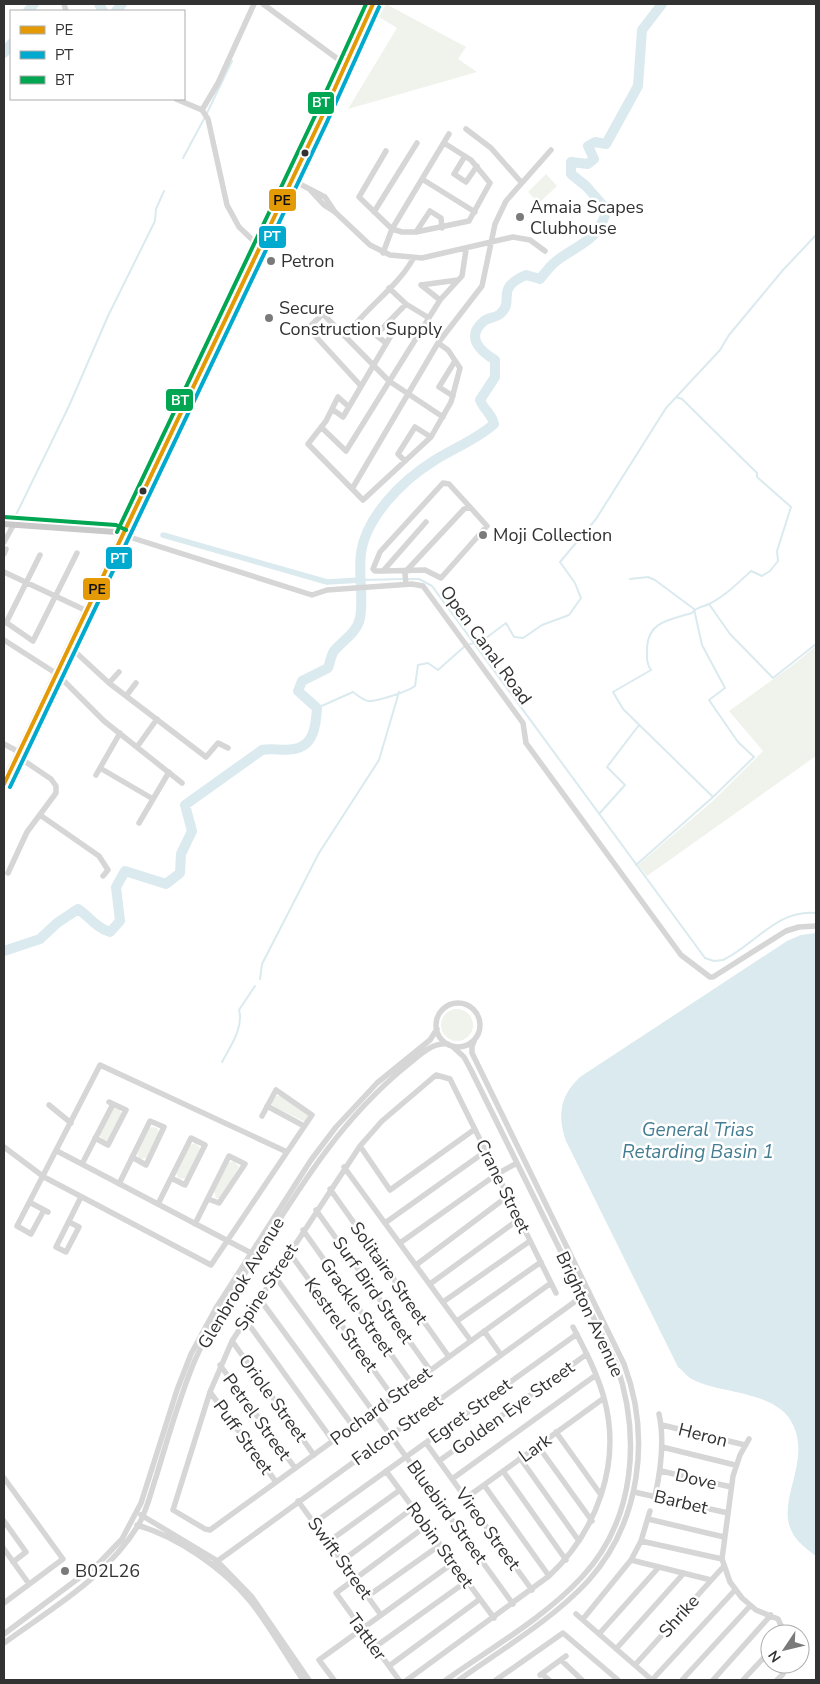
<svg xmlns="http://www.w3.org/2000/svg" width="820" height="1684" viewBox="0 0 820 1684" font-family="'Nunito Sans',sans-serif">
<rect width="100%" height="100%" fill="#fff"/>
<path fill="#f0f3ec" d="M386,4L466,47L458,59L477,72L348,109L397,28L379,17Z
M546,174L557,186L539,203L528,192Z
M816,646V756L647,876L638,865L714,800L763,751L729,711L789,668Z
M441 1025a16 16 0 1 1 32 0a16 16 0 1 1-32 0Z
M276,1096H280L307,1113L308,1116L305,1122L273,1106L271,1102Z
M113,1108L120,1109L121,1114L108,1140H104L99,1135Z
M152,1127L157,1128L159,1133L146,1158L140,1159L137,1154L149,1128Z
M195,1143L199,1147L200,1150L186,1178L179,1179L176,1173L190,1145Z
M234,1161L239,1167L220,1198H216L214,1191L228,1163Z"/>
<path fill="#daeaef" d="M816,933V1556C808,1550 797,1542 792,1532C776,1501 810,1464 794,1427C779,1389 718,1395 690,1378C686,1375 682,1370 678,1367L566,1141C557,1115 560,1096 580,1077L787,941L801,935Z"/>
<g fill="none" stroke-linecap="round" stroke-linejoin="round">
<path stroke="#daeaef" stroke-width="2" d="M207,113L232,61
M183,158L205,117
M676,397L682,399L757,473V477L791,507L777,551L778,561L770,571L762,576L751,571C738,583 725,596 709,604C703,607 696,607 692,613C670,620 648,621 647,648C647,657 646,663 651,670L613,692L623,709L713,797
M4,516L120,524
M15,517L69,406L108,316L155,221L156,209L164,191
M408,579H419L432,586L705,958L714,961L723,960C755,945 777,909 816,913
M630,579L648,577L655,580L694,609L702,645L725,688L709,700L738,742L754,757L713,797L636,865
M361,580L403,579
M709,604L730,634L773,678L816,644
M470,644L482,641L506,623L514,637L523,638L542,625L569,615L581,598L575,583L560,562L596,519L666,408L720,350L729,335L783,270L816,235
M317,708L353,692C357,695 363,700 368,701C376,702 409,691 415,686L418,665L428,663L438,670L465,646
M599,814L625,785L607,767L639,725
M260,979L262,964L319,853L379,760L399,692
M222,1062C230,1047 244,1027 239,1010L255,986"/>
<path stroke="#daeaef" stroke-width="5.5" d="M163,535L327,582L361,580"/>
<path stroke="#daeaef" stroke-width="10" d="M99,4L103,11
M28,11L34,4
M116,11L122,4
M4,53L11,44
M4,951L40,939L57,923L78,909C90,917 96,928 110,932L120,921L116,887L125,871L166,884L180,873L181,854L192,831L185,805L262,750C272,748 283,751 294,749C314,746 316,725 317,708L298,691L302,681L328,668C330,663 331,655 334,651C343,640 357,633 360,618C364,597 358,575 361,553C366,517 402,481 432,462C452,449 476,440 494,424C492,414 484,410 480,400L495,377V360C480,351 465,337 484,321C488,317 497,318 501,313C515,300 494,289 526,275L540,279C546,272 551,264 559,259C583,242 597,241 607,210L586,186L571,174V162L588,164L594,159L588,146L595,142L606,144L638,86L642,30L662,4"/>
<path stroke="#d6d6d6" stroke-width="5.5" d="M64,4L66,11
M263,4L346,65
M176,99L202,110L208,119L227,205L239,227L260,247
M202,110L218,83L254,4
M466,129L491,148L521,182
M386,151L359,197L392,229L402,232H416L469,221L490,183L471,160L444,143
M465,156L454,174L466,182L477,166
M422,179L475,212
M292,180L325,197L335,212L370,245L390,255L422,258L513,237L530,240L545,251
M311,191L324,205L335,212
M374,212L417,143
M416,232L430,211L441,218L442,228
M383,253L392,229L449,134
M421,285L458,280
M421,285L440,300
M389,288L406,304L429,318
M346,336C365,308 396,289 413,259
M386,343L376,335L406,304
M361,386L308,328L323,314L389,381L443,417
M453,396L439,387L455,361
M349,407L338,397L326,421L308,444L363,500L431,437L451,402L460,368L448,350L438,343
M332,409L343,417L396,327L391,322
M321,427L346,451L440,300L462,276L466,250
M405,461L398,454L415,427L431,437
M352,489L438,343L482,286L495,224L506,201L551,150
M123,535L312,595L327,590L412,584L423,586L523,723L526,743L681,955L710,977H713L786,931L799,927L816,926
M4,542L14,524
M4,554L6,549
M383,571H375L373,569L380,552L443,483L449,484L470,507
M4,572L87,611
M406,584L405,574L408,569L464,509L470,507L487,526L441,578L425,570L383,571L426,522
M4,621L33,641L77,553
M6,623L40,555
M4,640L57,674L104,721L182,783
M70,647L109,683L206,757L218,743L228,748
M109,683L119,672
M126,696L136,683
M4,744L19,752
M137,747L157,719
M100,768L153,799
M96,775L120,733
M40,815L99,856L108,870L103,876
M139,823L169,772
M8,873L27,832L56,793V786L51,779L17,756
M436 1025a22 22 0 1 1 44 0a22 22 0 1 1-44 0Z
M49,1105L71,1123
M267,1106L304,1126
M95,1138L108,1145L126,1110L109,1102
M360,1146L390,1190L475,1129
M4,1147L44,1177L211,1265L312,1115L276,1090L262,1116
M57,1151L251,1253
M82,1164L113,1104
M344,1167L471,1341
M119,1184L150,1121L164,1127L146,1165L132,1157
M330,1189L449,1357
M31,1203L48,1212
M158,1204L191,1138L205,1145L185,1185L171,1178
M44,1210L31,1234L17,1226L100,1065L287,1152
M316,1210L430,1370
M69,1222L79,1227L66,1252L56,1247L81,1197
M385,1223L486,1151
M195,1224L229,1156L245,1164L219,1203L208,1199
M303,1230L412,1384
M400,1243L497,1174L517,1163
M289,1252L393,1397
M416,1265L508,1196
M274,1275L513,1604
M551,1283L210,1530L205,1529L173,1510L210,1392L232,1341L360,1146L382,1121L436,1075L450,1079C485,1150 521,1221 556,1293
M430,1284L519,1219
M259,1298L353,1426
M443,1302L530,1241
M245,1319L333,1441
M457,1321L541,1262
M484,1331L501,1355
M232,1341L314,1455
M220,1365L295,1468
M210,1392L276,1482
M662,1425L745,1445
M556,1432L601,1495
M749,1439L740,1455L733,1476L722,1559L730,1582L742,1598L756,1610L778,1619L785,1634
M426,1443L532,1590
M538,1446L592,1521
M662,1447L735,1465
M520,1458L579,1541
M439,1461L587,1354
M386,1471L494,1618
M503,1471L566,1560
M661,1471L731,1487
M4,1478L63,1559L4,1603
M452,1479L596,1375
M484,1485L549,1576
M634,1492L728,1513
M655,1496C661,1469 665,1441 659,1414
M466,1498L604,1398
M298,1501L381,1615
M141,1515L216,1560L252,1597L309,1680
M648,1519L724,1537
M4,1521L26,1552L13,1562
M314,1523L577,1334
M137,1525C178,1537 223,1568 250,1601C270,1626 285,1654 303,1680
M641,1541L722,1559
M328,1542L400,1490
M4,1549L29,1584
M631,1560L711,1580
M342,1561L413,1508
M212,1565L584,1295
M368,1596L440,1545
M576,1614L652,1680L735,1590
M583,1619L631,1560L641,1541L650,1511
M4,1634L99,1563L122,1539L141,1503L177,1390L191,1354L216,1308L311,1160L336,1127L377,1083L430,1040L437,1029
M599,1634L659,1567
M4,1643C52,1608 107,1577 139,1524C147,1510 151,1492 156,1477C168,1438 179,1398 195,1360C212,1321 237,1286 260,1250C303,1182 342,1119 405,1067C418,1057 431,1042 448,1044
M375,1647L467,1581
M616,1649L684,1573
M561,1660L582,1680
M635,1665L724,1566
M389,1666L480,1599
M542,1674L549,1680
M540,1675L566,1656
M334,1680L319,1660L453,1563
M399,1680L336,1593L426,1526
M407,1680L549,1576C597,1531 622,1463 604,1398C597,1373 585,1350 573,1327
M446,1680C491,1648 544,1618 582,1577C636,1519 641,1435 616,1363L471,1070L464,1057L452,1046
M459,1680C502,1649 552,1620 588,1581C641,1522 651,1436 624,1364L472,1053V1046L476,1037
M496,1680L563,1633L618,1680
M682,1680L750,1606
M713,1680L771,1615
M743,1680L770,1651
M777,1680L783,1674L784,1664"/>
<path stroke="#c9c9c9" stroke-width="8" d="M4,523L116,531L123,535
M4,784L320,121L373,4"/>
<defs>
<path id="bus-1" d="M4,784L320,121L373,4"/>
<path id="bus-2" d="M10,787L326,124L379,7"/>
<path id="bus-3" d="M4,517L116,525L126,530
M117,532L314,118L366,4"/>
</defs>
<use href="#bus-1" stroke="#fff" stroke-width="8"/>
<use href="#bus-2" stroke="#fff" stroke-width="8"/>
<use href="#bus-3" stroke="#fff" stroke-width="8"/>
<use href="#bus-1" stroke="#e39a05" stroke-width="4"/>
<use href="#bus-2" stroke="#00a9ce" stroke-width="4"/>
<use href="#bus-3" stroke="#00a651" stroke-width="4"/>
</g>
<g fill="#323232" stroke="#fff" stroke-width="2">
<circle cx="305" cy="153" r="4.5"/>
<circle cx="143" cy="491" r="4.5"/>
</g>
<g fill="#7a7a7a" stroke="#fff" stroke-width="2">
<circle cx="520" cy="217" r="5"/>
<circle cx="271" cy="261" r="5"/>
<circle cx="269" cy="318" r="5"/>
<circle cx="483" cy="535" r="5"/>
<circle cx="65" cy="1571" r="5"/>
</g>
<g text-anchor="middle" stroke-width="5" stroke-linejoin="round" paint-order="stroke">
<g font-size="18" fill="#323232" stroke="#fff" text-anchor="start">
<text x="530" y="213">Amaia Scapes<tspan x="530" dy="21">Clubhouse</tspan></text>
<text x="281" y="267">Petron</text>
<text x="279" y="314">Secure<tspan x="279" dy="21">Construction Supply</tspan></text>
<text x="493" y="541">Moji Collection</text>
<text x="75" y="1577">B02L26</text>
</g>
<g font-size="18" fill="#323232" stroke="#fff">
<text transform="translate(486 645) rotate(54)" y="6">Open Canal Road</text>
<text transform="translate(503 1186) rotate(64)" y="6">Crane Street</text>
<text transform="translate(389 1273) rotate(55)" y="6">Solitaire Street</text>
<text transform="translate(241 1283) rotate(-59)" y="6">Glenbrook Avenue</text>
<text transform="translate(266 1287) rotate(-57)" y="6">Spine Street</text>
<text transform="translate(373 1290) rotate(55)" y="6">Surf Bird Street</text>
<text transform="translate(357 1307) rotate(55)" y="6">Grackle Street</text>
<text transform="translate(590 1314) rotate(65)" y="6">Brighton Avenue</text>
<text transform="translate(341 1325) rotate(54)" y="6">Kestrel Street</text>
<text transform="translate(273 1398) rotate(54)" y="6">Oriole Street</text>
<text transform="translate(381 1406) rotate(-36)" y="6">Pochard Street</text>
<text transform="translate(513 1408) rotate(-36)" y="6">Golden Eye Street</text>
<text transform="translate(470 1411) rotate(-36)" y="6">Egret Street</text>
<text transform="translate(257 1417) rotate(54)" y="6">Petrel Street</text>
<text transform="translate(397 1430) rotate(-36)" y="6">Falcon Street</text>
<text transform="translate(703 1435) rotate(14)" y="6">Heron</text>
<text transform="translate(243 1437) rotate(54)" y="6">Puff Street</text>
<text transform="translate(535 1448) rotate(-36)" y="6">Lark</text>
<text transform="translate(696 1479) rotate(13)" y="6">Dove</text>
<text transform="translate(681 1502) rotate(13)" y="6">Barbet</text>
<text transform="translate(447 1512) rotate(54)" y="6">Bluebird Street</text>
<text transform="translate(488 1529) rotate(54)" y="6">Vireo Street</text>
<text transform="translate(440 1545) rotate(54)" y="6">Robin Street</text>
<text transform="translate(340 1558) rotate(54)" y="6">Swift Street</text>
<text transform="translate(679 1616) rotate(-48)" y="6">Shrike</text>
<text transform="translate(367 1637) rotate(54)" y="6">Tattler</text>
</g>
<g font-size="19" font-style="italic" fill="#447d91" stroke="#fff">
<text x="698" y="1136">General Trias<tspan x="698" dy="22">Retarding Basin 1</tspan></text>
</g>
</g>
<g stroke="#fff" stroke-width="2">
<rect x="307" y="91" width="28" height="24" rx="5" fill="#00a651"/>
<rect x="268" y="188" width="29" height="24" rx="5" fill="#e39a05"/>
<rect x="258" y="225" width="29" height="24" rx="5" fill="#00a9ce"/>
<rect x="165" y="388" width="29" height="24" rx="5" fill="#00a651"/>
<rect x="105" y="546" width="28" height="24" rx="5" fill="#00a9ce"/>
<rect x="82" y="577" width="29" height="24" rx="5" fill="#e39a05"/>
</g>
<g font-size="14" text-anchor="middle" font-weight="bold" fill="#fff">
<text x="321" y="107">BT</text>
<text x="272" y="241">PT</text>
<text x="180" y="405">BT</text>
<text x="119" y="563">PT</text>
</g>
<g font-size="14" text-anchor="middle" font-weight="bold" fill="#111">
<text x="282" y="205">PE</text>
<text x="97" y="594">PE</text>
</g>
<rect width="820" height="1684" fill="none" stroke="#323232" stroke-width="10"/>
<rect x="10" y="10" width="175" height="90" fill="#ffffff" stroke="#adadad"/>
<rect x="20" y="26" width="25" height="8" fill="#e39a05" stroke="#adadad"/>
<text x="55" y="35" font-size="15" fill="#323232">PE</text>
<rect x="20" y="51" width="25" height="8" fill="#00a9ce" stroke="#adadad"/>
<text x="55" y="60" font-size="15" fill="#323232">PT</text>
<rect x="20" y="76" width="25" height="8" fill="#00a651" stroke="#adadad"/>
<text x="55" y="85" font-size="15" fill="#323232">BT</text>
<g transform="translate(785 1649) rotate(235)"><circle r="24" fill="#ffffff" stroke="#adadad"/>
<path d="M0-4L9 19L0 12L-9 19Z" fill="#7a7a7a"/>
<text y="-8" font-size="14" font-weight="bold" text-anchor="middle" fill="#323232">N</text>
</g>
</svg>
